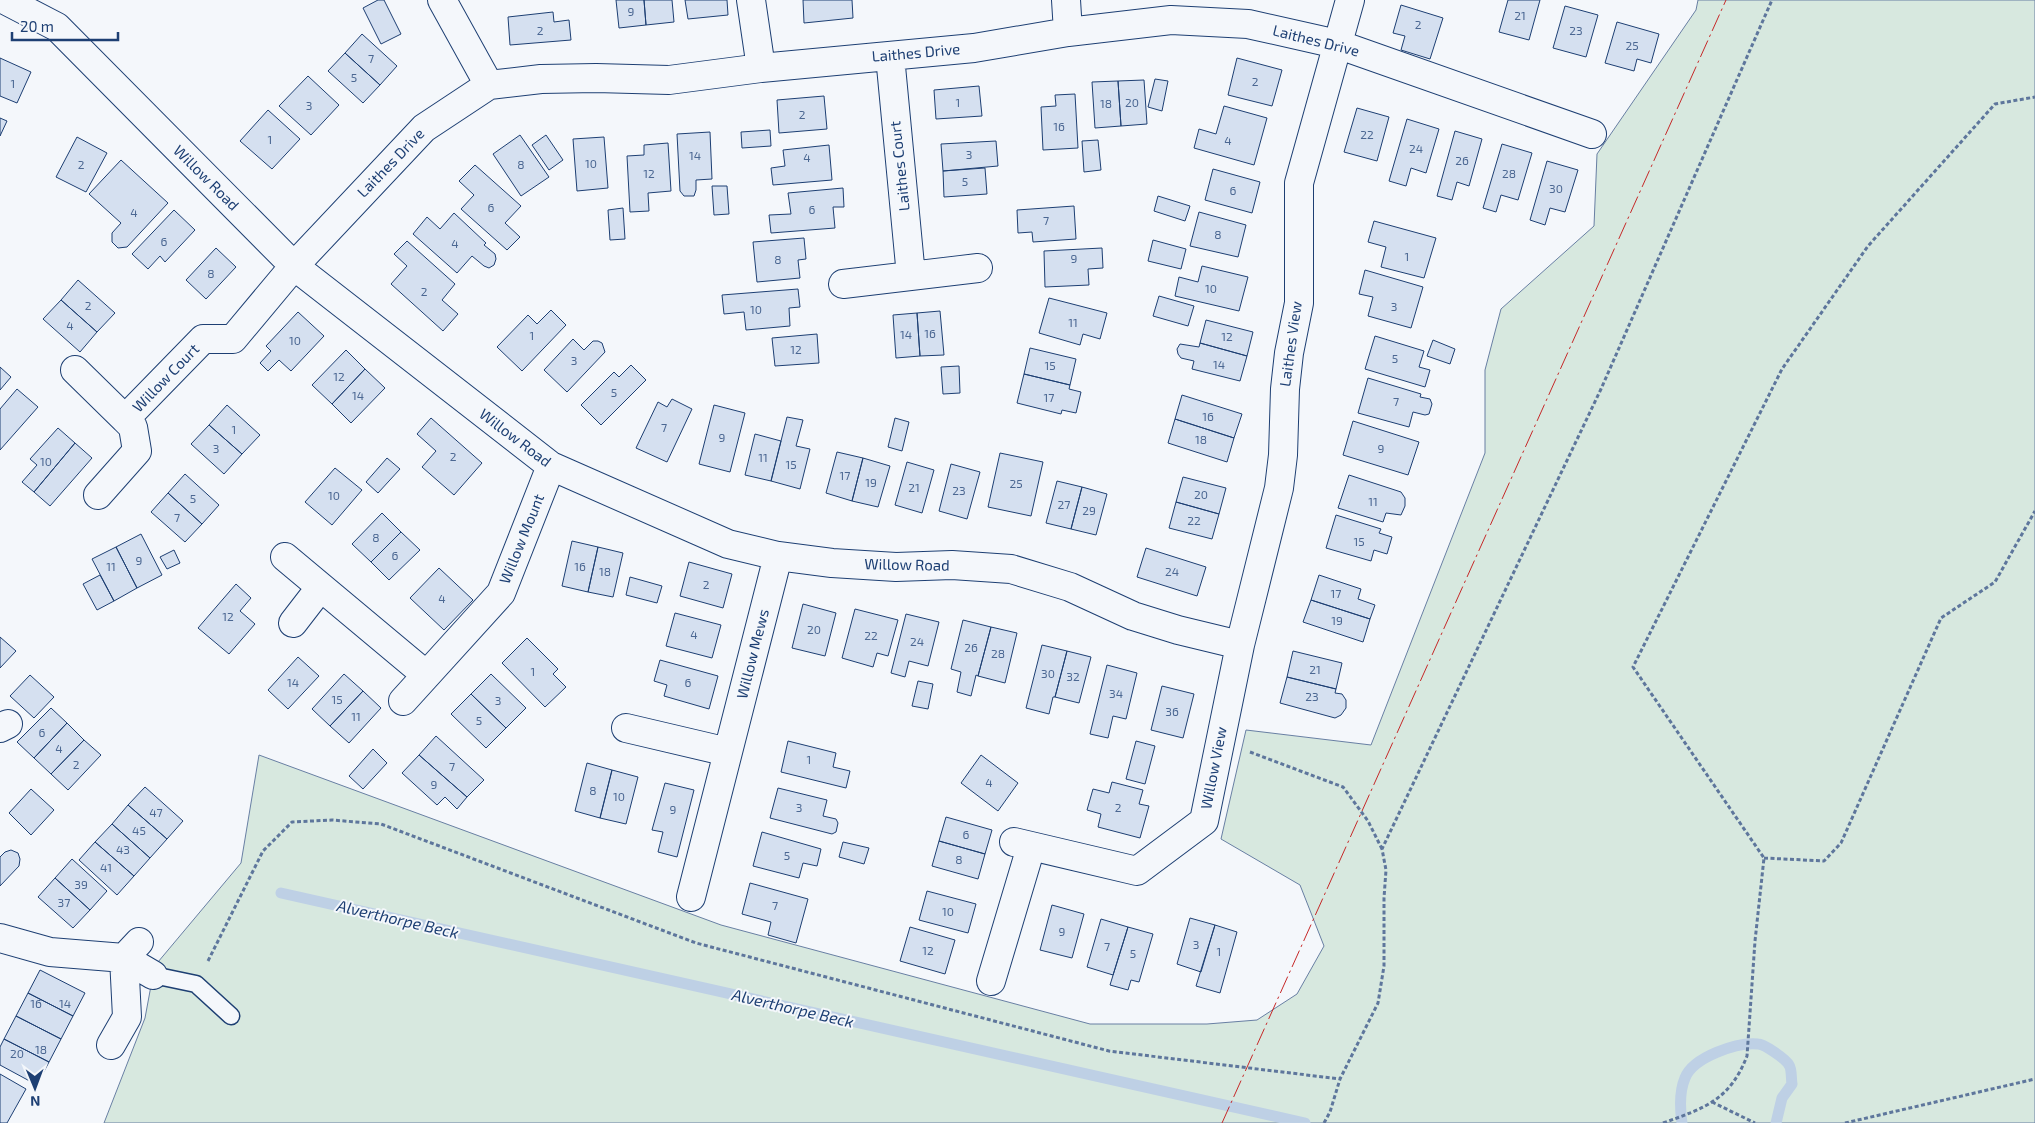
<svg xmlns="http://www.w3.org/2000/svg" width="2035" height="1123" viewBox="0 0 2035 1123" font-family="'Exo 2',sans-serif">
<rect width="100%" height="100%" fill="#f4f7fb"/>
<path fill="#d7e8df" stroke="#687fa3" d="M1698,0H2035V1123H104L145,1018L153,975L158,962L241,863L259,755L721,925L1090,1024H1207L1257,1020L1297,994L1324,946L1300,885L1221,839L1246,730L1371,745L1485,453V370L1501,309L1594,226L1597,154L1696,10Z"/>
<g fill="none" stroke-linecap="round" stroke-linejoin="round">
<path stroke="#bed0e5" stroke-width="11" d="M281,893L1305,1123
M1682,1123C1680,1109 1679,1092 1685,1078C1693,1057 1737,1042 1758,1044C1764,1044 1786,1059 1789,1065C1792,1069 1791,1079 1792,1084L1782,1098L1776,1123"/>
</g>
<path fill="#d5e0f0" stroke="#1d3f73" d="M378,0H384L401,34L381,44L363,8Z
M616,0H644L646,25L619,28Z
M644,0H672L674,22L646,25Z
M685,0H727L728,15L688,19Z
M803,0H852L853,18L804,23Z
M1508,0H1540L1529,40L1499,32Z
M1401,5L1443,18L1430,59L1401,50L1405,36L1393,33Z
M1565,6L1598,15L1586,57L1553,48Z
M553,12L554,22L569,20L571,40L510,45L508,17Z
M1617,22L1659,34L1651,63L1637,59L1634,71L1605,63Z
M362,34L397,66L380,85L345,53Z
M345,53L380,85L363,103L328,71Z
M0,58L31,72L17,103L0,96Z
M1237,58L1282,70L1272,106L1228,95Z
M308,76L339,105L311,135L279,106Z
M1155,79L1168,81L1162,111L1148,107Z
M1144,80L1147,124L1121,126L1118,81Z
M1118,81L1121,126L1095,128L1092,82Z
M979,86L982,116L936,119L934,90Z
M1075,94L1078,148L1043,150L1041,107L1056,106L1055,95Z
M824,96L827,129L779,133L777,100Z
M1224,106L1267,118L1254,165L1194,148L1199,129L1216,134Z
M1357,108L1389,117L1377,161L1344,152Z
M268,110L300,139L272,169L240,141Z
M0,118L7,121L0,136Z
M1407,119L1439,129L1426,173L1411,168L1406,186L1389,181Z
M770,130L771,146L742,148L741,132Z
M1455,131L1482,139L1469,186L1457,182L1452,200L1437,196Z
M710,132L712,179L696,180V190L694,196H684L680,191L677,134Z
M520,135L549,177L521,196L493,154Z
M546,135L563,160L549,170L532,145Z
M77,137L107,153L86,192L56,177Z
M604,137L608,188L577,191L573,139Z
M1098,140L1101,170L1084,172L1082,141Z
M996,141L998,166L943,171L941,144Z
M668,143L671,191L648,193L649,211L630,212L627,156L644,155V145Z
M1502,144L1532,153L1518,200L1501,195L1496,212L1483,208Z
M829,145L832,180L773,185L771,168L785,166L783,150Z
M121,160L168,203L127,247L118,248L112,242V233L121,223L89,194Z
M1547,161L1578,170L1565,212L1550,208L1545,225L1530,220Z
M475,165L521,206L505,223L520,237L507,250L461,209L474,195L459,181Z
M985,168L987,194L944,197L943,171Z
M1213,169L1260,182L1252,213L1205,200Z
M712,186H727L729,214L714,215Z
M843,188L844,207H833L835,228L771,233L769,215L791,214L788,193Z
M1158,196L1190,206L1185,221L1154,211Z
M1074,206L1076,239L1033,242L1032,232L1018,233L1017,210Z
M623,208L625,239L610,240L608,210Z
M174,210L195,230L165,262L160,256L148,269L132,254Z
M1199,212L1246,225L1238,257L1190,246Z
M454,213L486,243L484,245L495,254L496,259L494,265L489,268L484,266L472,256L457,273L413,234L427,217L440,229Z
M1374,221L1436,238L1424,278L1381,267L1386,247L1368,242Z
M804,238L806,259L798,260L800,278L757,282L753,242Z
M1153,240L1186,249L1181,269L1148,261Z
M407,241L455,284L442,300L458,314L443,331L391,284L407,266L394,254Z
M216,248L236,267L206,299L186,280Z
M1102,248L1103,268L1088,269L1089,285L1045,287L1044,251Z
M1202,266L1248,277L1239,311L1175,296L1179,277L1198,282Z
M1365,270L1423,287L1411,328L1368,316L1373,297L1359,294Z
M78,280L115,313L97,332L61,300Z
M798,289L800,307L789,308L790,326L746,330L744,312L724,314L722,295Z
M1159,296L1194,306L1188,326L1153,316Z
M1049,298L1107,313L1100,339L1083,334L1080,345L1039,333Z
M61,300L97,332L80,352L43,319Z
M551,310L566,325L522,371L497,347L528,315L537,324Z
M940,311L944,355L920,356L917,313Z
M298,312L324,336L291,371L279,360L268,371L260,363L271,351L266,346Z
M917,313L920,356L896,358L893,315Z
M1206,320L1253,332L1247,356L1200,343Z
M817,334L819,363L775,366L772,338Z
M1375,336L1424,351L1419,367L1430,370L1425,387L1365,369Z
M573,339L584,350L593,341H598L602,343L605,352L567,392L544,370Z
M1433,340L1455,349L1450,364L1427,356Z
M1200,343L1247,356L1240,381L1192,369L1194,361L1181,358L1178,354L1177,349L1180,344L1199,347Z
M1030,348L1076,359L1070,385L1024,374Z
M346,350L365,369L332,404L312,385Z
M631,365L646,380L601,425L581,405L614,372L619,377Z
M959,366L960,393L943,394L941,367Z
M0,367L11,377L0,390Z
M365,369L385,388L351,423L332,404Z
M1024,374L1070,385L1069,389L1081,392L1076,413L1062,410L1061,414L1017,403Z
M1368,378L1421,394L1420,397L1430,399L1432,404L1429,414L1425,415L1413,412L1409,427L1358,413Z
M17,389L38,407L0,450V409Z
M1182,395L1242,414L1234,438L1175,419Z
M672,399L692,409L667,462L636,448L658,402L667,407Z
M227,405L260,435L242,454L209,425Z
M714,405L745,413L730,472L699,464Z
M787,417L803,420L796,446L810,449L800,489L771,481Z
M431,418L482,463L454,495L422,467L436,451L417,434Z
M895,418L909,422L902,451L888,447Z
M1175,419L1234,438L1227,462L1168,443Z
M1353,421L1419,442L1408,475L1343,455Z
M209,425L242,454L224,474L191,444Z
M58,428L75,443L34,492L22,482L37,465L30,459Z
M755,434L781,441L771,481L745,475Z
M75,443L92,458L50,506L34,492Z
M837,452L863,458L852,501L826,493Z
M1000,453L1043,462L1031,516L988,507Z
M387,458L400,469L378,493L366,482Z
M863,458L890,466L878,507L852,501Z
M907,462L934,470L922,513L895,505Z
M951,464L980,472L967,519L939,511Z
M335,468L362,490L332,525L305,502Z
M185,474L219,505L202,524L168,493Z
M1349,475L1401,492L1405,498V506L1401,515L1386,513L1383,522L1338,508Z
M1183,477L1226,488L1219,514L1176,502Z
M1057,481L1082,487L1071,529L1046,523Z
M1082,487L1107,494L1096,535L1071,529Z
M168,493L202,524L185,542L151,512Z
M1176,502L1219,514L1212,539L1169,528Z
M382,513L401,532L371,562L352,544Z
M1336,515L1381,529L1379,533L1392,537L1387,554L1374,550L1371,561L1326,548Z
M401,532L420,550L389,580L371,562Z
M141,534L162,575L137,588L116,547Z
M572,541L598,547L588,592L562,586Z
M116,547L137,588L114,601L92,559Z
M598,547L623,553L613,597L588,592Z
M1146,548L1206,567L1197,596L1137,577Z
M174,550L180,563L167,569L160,557Z
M689,562L732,574L723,608L680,596Z
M439,568L473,600L444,630L410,598Z
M100,575L114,601L97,610L83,584Z
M1319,575L1361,589L1358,599L1375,605L1370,619L1311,600Z
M630,577L662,586L657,603L626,595Z
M236,584L251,598L240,611L255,624L229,654L198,628Z
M1311,600L1370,619L1363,642L1303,622Z
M803,604L836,613L825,656L792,648Z
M855,609L898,620L888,656L877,653L873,667L842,658Z
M675,613L721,625L712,658L666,646Z
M906,614L939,622L928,666L909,661L905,677L891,673Z
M963,620L991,627L978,676L976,675L971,696L957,692L961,672L951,669Z
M991,627L1017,633L1005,683L978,676Z
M0,637L16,651L0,668Z
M527,638L558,669L553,674L566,687L545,707L502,663Z
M1042,645L1067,651L1055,697H1053L1049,714L1026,708Z
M1067,651L1091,657L1079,703L1055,697Z
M1293,651L1342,663L1336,689L1287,677Z
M298,657L319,676L288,709L268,690Z
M660,660L718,676L709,709L664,696L667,685L654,681Z
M1107,665L1137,673L1126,719L1113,716L1108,738L1090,734Z
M344,674L363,691L330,726L312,709Z
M491,674L526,708L506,728L471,694Z
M30,675L54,697L34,718L10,696Z
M1287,677L1336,689L1335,693L1342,694L1346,700V708L1341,715L1335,718L1280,703Z
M918,681L933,684L928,709L912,706Z
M1162,686L1194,694L1183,738L1151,730Z
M363,691L381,708L349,743L330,726Z
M471,694L506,728L486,748L451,714Z
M51,708L67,723L34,758L17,742Z
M67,723L84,740L51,774L34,758Z
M436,736L484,780L467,797L419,755Z
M84,740L101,755L68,790L51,774Z
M788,741L836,753L833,767L850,771L846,788L781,772Z
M1136,741L1155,746L1145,784L1126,779Z
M373,749L387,763L363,789L349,776Z
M419,755L467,797L457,809L445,797L437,805L402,773Z
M981,755L1018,783L998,811L961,783Z
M587,763L612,770L600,818L575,811Z
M612,770L638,777L626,824L600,818Z
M1112,782L1143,790L1139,804L1149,806L1140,838L1098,827L1101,814L1087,810L1093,789L1109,793Z
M665,783L694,790L677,857L658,852L663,832L652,830Z
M145,787L183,821L167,839L128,805Z
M778,788L827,800L823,816L836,819L838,823L836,832L832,834L770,818Z
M31,789L54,810L31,835L9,813Z
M128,805L167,839L150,858L112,824Z
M946,817L992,830L985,854L939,841Z
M112,824L150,858L134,876L95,842Z
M762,832L821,849L817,866L803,863L799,878L753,866Z
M939,841L985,854L978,879L932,866Z
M95,842L134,876L117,895L79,860Z
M843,842L869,848L864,864L839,857Z
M11,850L18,853L20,859L19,866L0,886V857L5,852Z
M72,859L107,891L90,910L55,878Z
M55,878L90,910L73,928L38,897Z
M750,883L808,899L796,943L768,935L771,922L742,914Z
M927,891L976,904L968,933L919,920Z
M1052,905L1084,914L1072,958L1040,950Z
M1190,918L1215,925L1201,972L1177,964Z
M1101,919L1128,927L1113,975L1087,967Z
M1215,925L1237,932L1220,993L1196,986Z
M910,927L955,940L945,974L900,961Z
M1128,927L1153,934L1139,982L1131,980L1128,990L1110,985Z
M40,970L85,993L73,1016L28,993Z
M28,993L73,1016L61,1039L16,1016Z
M16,1016L61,1039L49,1062L4,1039Z
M4,1039L49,1062L37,1085L0,1065V1047Z
M0,1074L26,1089L7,1123H0Z"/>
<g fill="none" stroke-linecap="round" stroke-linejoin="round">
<defs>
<path id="service" d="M153,975L196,984L231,1016"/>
<path id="minor" d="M5,0L57,27L294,266L551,466L728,544L778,556L832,563L896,567L952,565L1011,569L1070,587L1133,616L1178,630L1240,645
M442,0L489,85
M751,0L761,68
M1066,0L1068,32
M890,56L911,276
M843,284L978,268
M75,370L125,419
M98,495L137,451L133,427L125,419L203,339H233L294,266L424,128L489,85L541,79L596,78L669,80L761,68L974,48L1068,32L1171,20L1248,24L1337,44L1592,134
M285,557L425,674
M293,623L320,588
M403,701L501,593L551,466
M0,728L8,724
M626,728L728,752
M1014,842L1137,871L1204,821L1240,645L1279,488L1283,455L1285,389L1289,353L1299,303V183L1350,0
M691,897L778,556
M0,938L50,952L124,958L153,975
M991,981L1031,847
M111,1045L127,1017L124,958L139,942"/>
</defs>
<use href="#service" stroke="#1d3f73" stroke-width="19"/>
<use href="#minor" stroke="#1d3f73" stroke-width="30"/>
<path stroke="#5e769c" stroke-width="3" stroke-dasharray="4 2.5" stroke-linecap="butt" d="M1250,752L1343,787L1368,821L1382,849
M1764,858L1824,861L1841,843L1941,618L1995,582L2035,511
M208,961L263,851L292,822L332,820L381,824L696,943L1109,1051L1340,1079
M1712,1102L1755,1123
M1324,1123L1330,1112L1340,1079L1378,1003L1384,966V898L1386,870L1382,849L1601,389L1772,0
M1663,1123C1705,1108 1730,1100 1747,1056L1755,941L1764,858L1633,667L1782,369L1868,246L1995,104L2035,97
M1845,1123L2035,1079"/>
<use href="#service" stroke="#f4f7fb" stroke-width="16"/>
<use href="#minor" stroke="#f4f7fb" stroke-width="28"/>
<path stroke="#c62828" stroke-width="1" stroke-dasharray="18 4 2.5 4" stroke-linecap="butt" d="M1222,1123L1726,0"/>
</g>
<g text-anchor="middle" stroke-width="4" stroke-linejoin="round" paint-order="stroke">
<g font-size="12" fill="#4b6792">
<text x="631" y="16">9</text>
<text x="1520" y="20">21</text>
<text x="1418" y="29">2</text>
<text x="540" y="35">2</text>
<text x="1576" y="35">23</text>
<text x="1632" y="50">25</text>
<text x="371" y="63">7</text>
<text x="354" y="82">5</text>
<text x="1255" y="86">2</text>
<text x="13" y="88">1</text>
<text x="958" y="107">1</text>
<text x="1132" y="107">20</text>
<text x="1106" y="108">18</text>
<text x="309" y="110">3</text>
<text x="802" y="119">2</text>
<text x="1059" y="131">16</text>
<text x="1367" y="139">22</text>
<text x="270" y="144">1</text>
<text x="1228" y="145">4</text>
<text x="1416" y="153">24</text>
<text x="969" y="159">3</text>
<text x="695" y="160">14</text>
<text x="807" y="162">4</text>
<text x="1462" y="165">26</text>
<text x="591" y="168">10</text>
<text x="81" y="169">2</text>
<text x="521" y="169">8</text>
<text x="649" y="178">12</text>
<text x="1509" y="178">28</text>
<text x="965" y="186">5</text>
<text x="1556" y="193">30</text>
<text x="1233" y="195">6</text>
<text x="491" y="212">6</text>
<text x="812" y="214">6</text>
<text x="134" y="217">4</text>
<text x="1046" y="225">7</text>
<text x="1218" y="239">8</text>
<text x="164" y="246">6</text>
<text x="455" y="248">4</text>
<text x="1407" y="261">1</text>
<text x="1074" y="263">9</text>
<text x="778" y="264">8</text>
<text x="211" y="278">8</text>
<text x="1211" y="293">10</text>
<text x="424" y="296">2</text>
<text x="88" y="310">2</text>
<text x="1394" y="311">3</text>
<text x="756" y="314">10</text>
<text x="1073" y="327">11</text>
<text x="70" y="330">4</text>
<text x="930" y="338">16</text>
<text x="906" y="339">14</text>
<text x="532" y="340">1</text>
<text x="1227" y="341">12</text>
<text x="295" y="345">10</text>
<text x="796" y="354">12</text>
<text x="1395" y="363">5</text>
<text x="574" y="365">3</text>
<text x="1219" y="369">14</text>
<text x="1050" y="370">15</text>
<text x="339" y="381">12</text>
<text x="614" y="397">5</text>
<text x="358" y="400">14</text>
<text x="1049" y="402">17</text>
<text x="1396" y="406">7</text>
<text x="1208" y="421">16</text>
<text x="664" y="432">7</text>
<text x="234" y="434">1</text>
<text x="722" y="442">9</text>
<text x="1201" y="444">18</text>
<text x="216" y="453">3</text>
<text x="1381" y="453">9</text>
<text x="453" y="461">2</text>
<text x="763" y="462">11</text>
<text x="46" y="466">10</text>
<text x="791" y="469">15</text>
<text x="845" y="480">17</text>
<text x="871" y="487">19</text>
<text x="1016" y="488">25</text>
<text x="914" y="492">21</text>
<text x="959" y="495">23</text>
<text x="1201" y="499">20</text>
<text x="334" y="500">10</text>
<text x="193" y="503">5</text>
<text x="1373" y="506">11</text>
<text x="1064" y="509">27</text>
<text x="1089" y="515">29</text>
<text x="177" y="522">7</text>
<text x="1194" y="525">22</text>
<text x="376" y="542">8</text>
<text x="1359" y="546">15</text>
<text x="395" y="560">6</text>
<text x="139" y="565">9</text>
<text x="111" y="571">11</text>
<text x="580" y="571">16</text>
<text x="605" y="576">18</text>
<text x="1172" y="576">24</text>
<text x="706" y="589">2</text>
<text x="1336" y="598">17</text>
<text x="442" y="603">4</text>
<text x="228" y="621">12</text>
<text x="1337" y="625">19</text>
<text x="814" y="634">20</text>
<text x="694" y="639">4</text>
<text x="871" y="640">22</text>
<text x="917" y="646">24</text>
<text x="971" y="652">26</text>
<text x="998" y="658">28</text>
<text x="1315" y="674">21</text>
<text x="533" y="676">1</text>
<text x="1048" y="678">30</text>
<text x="1073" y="681">32</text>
<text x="293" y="687">14</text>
<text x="688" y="687">6</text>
<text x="1116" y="698">34</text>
<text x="1312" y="701">23</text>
<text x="337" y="704">15</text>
<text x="498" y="705">3</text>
<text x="1172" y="716">36</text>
<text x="356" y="721">11</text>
<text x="479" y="725">5</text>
<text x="42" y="737">6</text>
<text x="59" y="753">4</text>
<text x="809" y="764">1</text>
<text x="76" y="769">2</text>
<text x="452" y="771">7</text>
<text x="989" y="787">4</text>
<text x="434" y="789">9</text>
<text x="593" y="795">8</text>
<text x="619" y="801">10</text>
<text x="799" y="812">3</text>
<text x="1118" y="812">2</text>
<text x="673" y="814">9</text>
<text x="156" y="817">47</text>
<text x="139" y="835">45</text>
<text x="966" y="839">6</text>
<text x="123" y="854">43</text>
<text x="787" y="860">5</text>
<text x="959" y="864">8</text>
<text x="106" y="872">41</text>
<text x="81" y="889">39</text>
<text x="64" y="907">37</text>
<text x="775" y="910">7</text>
<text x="948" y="916">10</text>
<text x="1062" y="936">9</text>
<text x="1196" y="949">3</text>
<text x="1107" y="951">7</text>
<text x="928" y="955">12</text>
<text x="1219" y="956">1</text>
<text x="1133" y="958">5</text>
<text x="36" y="1008">16</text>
<text x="65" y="1008">14</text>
<text x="41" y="1054">18</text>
<text x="17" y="1058">20</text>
</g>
<g font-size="15" fill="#1d3f73" stroke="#f4f7fb">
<text transform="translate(1316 41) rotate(14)" y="5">Laithes Drive</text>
<text transform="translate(916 53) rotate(-5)" y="5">Laithes Drive</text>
<text transform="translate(391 163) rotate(-46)" y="5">Laithes Drive</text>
<text transform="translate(900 166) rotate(-96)" y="5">Laithes Court</text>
<text transform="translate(206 178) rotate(45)" y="5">Willow Road</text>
<text transform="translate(1291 344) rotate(-82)" y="5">Laithes View</text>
<text transform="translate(166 378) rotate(-46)" y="5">Willow Court</text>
<text transform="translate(515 438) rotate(37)" y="5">Willow Road</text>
<text transform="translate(522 539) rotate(-68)" y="5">Willow Mount</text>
<text transform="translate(907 565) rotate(1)" y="5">Willow Road</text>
<text transform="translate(753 654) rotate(-76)" y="5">Willow Mews</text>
<text transform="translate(1214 768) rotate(-79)" y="5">Willow View</text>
</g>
<g font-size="16" font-style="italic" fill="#1d3f73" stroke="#f4f7fb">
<text transform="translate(398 919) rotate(13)" y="6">Alverthorpe Beck</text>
<text transform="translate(793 1008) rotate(13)" y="6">Alverthorpe Beck</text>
</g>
</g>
<g transform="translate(35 1088) rotate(179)" stroke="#f4f7fb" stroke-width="4" paint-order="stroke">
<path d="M0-4L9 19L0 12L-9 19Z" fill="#1d3f73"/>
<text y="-8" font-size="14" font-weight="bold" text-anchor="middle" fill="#1d3f73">N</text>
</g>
<path d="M12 32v8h106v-8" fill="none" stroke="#1d3f73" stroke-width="2.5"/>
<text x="20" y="32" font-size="15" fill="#1d3f73" stroke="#f4f7fb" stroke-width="4" paint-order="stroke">20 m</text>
</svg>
